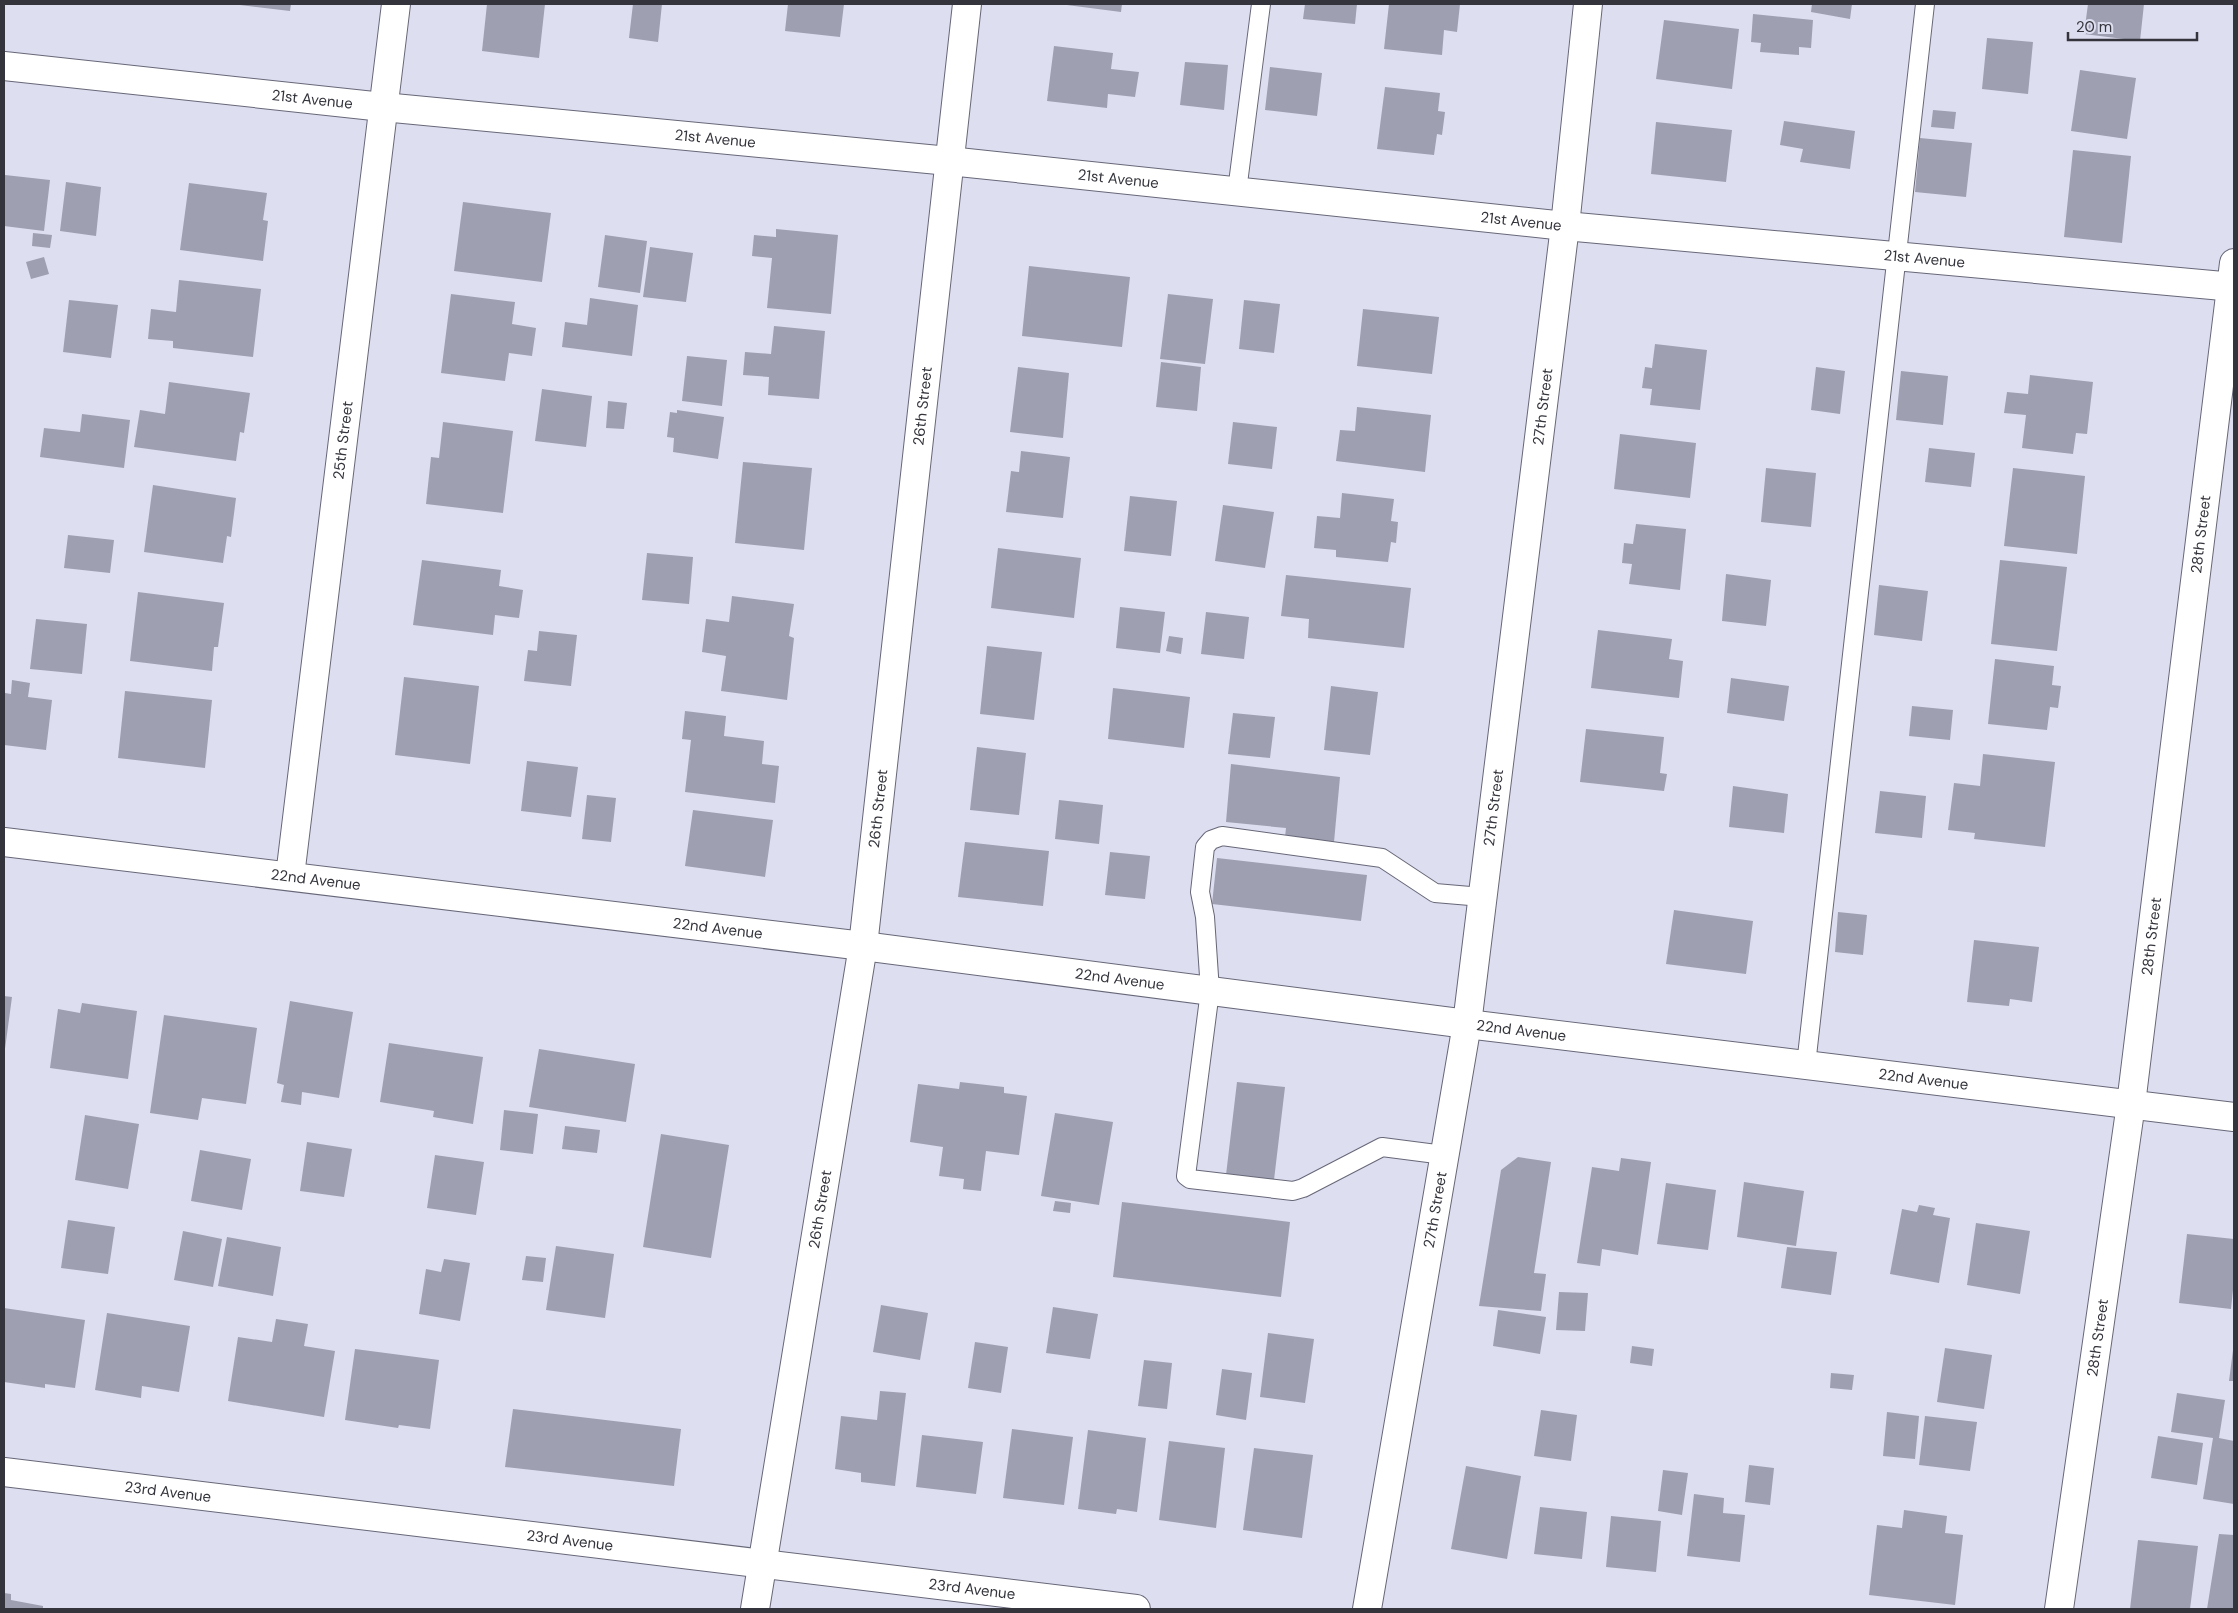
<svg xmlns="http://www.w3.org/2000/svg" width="2238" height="1613" viewBox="0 0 2238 1613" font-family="'DM Sans',sans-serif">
<rect width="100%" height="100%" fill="#dedef1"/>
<path fill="#9e9fb0" d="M232,4H291L290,11Z
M487,4H545L539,58L482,51Z
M633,4H662L658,42L629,38Z
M788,4H844L840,37L785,31Z
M1059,4H1122L1121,12Z
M1305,4H1357L1355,24L1303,19Z
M1389,4H1460L1457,32L1444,30L1442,55L1384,49Z
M1812,4H1852L1850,19L1811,12Z
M2088,4H2144L2140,41L2084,34Z
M1753,14L1813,20L1811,48L1799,47V55L1760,52L1761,43L1751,42Z
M1664,20L1739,29L1732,89L1656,79Z
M1987,38L2033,42L2028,94L1982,89Z
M1054,46L1113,53L1111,69L1139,72L1135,97L1108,94L1107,108L1047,101Z
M1185,62L1228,65L1224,110L1180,105Z
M1270,67L1322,73L1317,116L1265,110Z
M2080,70L2136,78L2127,139L2071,131Z
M1385,87L1440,93L1438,111L1445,112L1442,135L1437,134L1434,155L1377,149Z
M1933,110L1956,112L1954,129L1931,127Z
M1784,121L1855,131L1850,169L1800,162L1803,149L1780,145Z
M1656,122L1732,130L1726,182L1651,174Z
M1920,138L1972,143L1966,197L1915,192Z
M2073,150L2131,156L2122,243L2064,237Z
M5,175L50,180L44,231L4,226Z
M66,182L101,187L96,236L60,231Z
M189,183L267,193L263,220L268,221L263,261L180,250Z
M463,202L551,213L542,282L454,271Z
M776,229L838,235L831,314L767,308L772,258L752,256L754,235L776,237Z
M33,233L52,235L50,248L32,246Z
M605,235L647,241L640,293L598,287Z
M650,247L693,253L686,302L643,297Z
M44,257L49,274L31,279L26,262Z
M1029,266L1130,277L1122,347L1022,336Z
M179,280L261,289L253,357L173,348V341L148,339L151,309L176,312Z
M451,294L515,302L512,324L536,328L532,356L509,353L505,381L441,373Z
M1168,294L1213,299L1205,364L1160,359Z
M590,298L638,305L632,356L562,347L565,322L587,325Z
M69,300L118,305L111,358L63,352Z
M1244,300L1280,304L1274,353L1239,349Z
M1363,309L1439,317L1432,374L1357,366Z
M774,326L825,331L819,399L768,395L769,377L743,375L745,352L771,354Z
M1655,344L1707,350L1700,410L1650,405L1652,389L1642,388L1645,367L1652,368Z
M687,356L727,360L722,406L682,401Z
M1161,362L1201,367L1197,411L1156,407Z
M1018,367L1069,373L1063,438L1010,432Z
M1816,367L1845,371L1840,414L1811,410Z
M1901,371L1948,376L1943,425L1896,420Z
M2030,375L2093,382L2087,434L2076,433L2073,454L2022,448L2026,415L2004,413L2007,392L2028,394Z
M169,382L250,393L244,433L240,432L236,461L134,447L140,410L165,414Z
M542,389L592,396L586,447L535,441Z
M608,401L627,403L624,429L606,428Z
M1357,407L1431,415L1425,472L1336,461L1340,430L1355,431Z
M677,410L724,417L718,459L673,452L674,438L667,437L670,412L677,413Z
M82,414L130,420L124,468L40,457L44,428L80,432Z
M443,422L513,431L503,513L426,504L431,457L439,458Z
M1233,422L1277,427L1272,469L1228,464Z
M1620,434L1696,443L1690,498L1614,489Z
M1929,448L1975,453L1971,487L1925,482Z
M1021,451L1070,457L1063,518L1006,512L1011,471L1019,472Z
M743,462L812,468L804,550L735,543Z
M1766,468L1816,473L1811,527L1761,522Z
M2013,468L2085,476L2077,554L2004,546Z
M153,485L236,498L231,537L227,536L223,563L144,552Z
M1342,493L1394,499L1391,521L1398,522L1396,543L1391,542L1388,562L1336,557V550L1314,548L1317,516L1340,518Z
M1130,496L1177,501L1171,556L1124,551Z
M1223,505L1274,512L1265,568L1215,561Z
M1636,524L1686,529L1680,590L1629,584L1632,564L1622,563L1624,543L1633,544Z
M68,535L114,540L110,573L64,568Z
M998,548L1081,558L1074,618L991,608Z
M647,553L693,557L689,604L642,600Z
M422,560L501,570L499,586L523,590L519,618L495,615L493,635L413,625Z
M2000,560L2067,567L2057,651L1991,644Z
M1726,574L1771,580L1766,626L1722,621Z
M1286,575L1411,588L1404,648L1308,638L1309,619L1281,616Z
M1879,585L1928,591L1922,641L1874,635Z
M138,592L224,603L218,647H214L212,671L130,661Z
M732,596L794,604L789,636L794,638L787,700L721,691L726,656L702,652L706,619L729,622Z
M1120,607L1165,612L1160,653L1116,648Z
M1206,612L1249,617L1244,659L1201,654Z
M36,619L87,624L82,674L30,669Z
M1598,630L1672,639L1669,659L1683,661L1679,698L1591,688Z
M539,631L577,635L571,686L524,681L528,650L537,651Z
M1169,636L1183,638L1181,654L1166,651Z
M987,646L1042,652L1034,720L980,714Z
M1995,659L2054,666L2052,685L2061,686L2058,708L2050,707L2047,730L1988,724Z
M404,677L479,686L470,764L395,755Z
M1731,678L1789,686L1784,721L1727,713Z
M12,680L30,683L28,697L52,700L46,750L4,745L5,693L11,694Z
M1331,686L1378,692L1370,755L1324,750Z
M1113,688L1190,697L1184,748L1108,739Z
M125,691L212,700L205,768L118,758Z
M1912,706L1953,710L1950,740L1909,736Z
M685,711L726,716L724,736L764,741L762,764L779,766L775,803L685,792L691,740L682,739Z
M1233,713L1275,717L1270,758L1228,754Z
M1586,729L1664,737L1660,773L1667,774L1664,791L1580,782Z
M977,747L1026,753L1019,815L970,810Z
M1983,754L2055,762L2045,847L1974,839L1975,833L1948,830L1954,783L1980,786Z
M527,761L578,767L571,817L521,811Z
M1231,764L1340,777L1334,842L1285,837L1286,828L1226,822Z
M1733,786L1788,794L1784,833L1729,827Z
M1880,791L1926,796L1922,838L1875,833Z
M587,795L616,798L611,842L582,839Z
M1059,800L1103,805L1099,844L1055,839Z
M693,810L773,820L765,877L685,866Z
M965,842L1049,851L1043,906L958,897Z
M1110,852L1150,856L1145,899L1105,895Z
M1217,858L1367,875L1361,921L1212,904Z
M1674,910L1753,921L1746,974L1666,964Z
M1838,912L1867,915L1863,955L1835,952Z
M1974,940L2039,947L2032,1002L2010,999L2009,1006L1967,1002Z
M4,996L12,997L5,1049H4Z
M290,1001L353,1012L339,1098L302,1092L301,1105L281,1102L284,1085L277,1083Z
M82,1003L137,1011L128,1079L50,1068L58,1009L80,1013Z
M164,1015L257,1028L246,1104L202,1098L198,1120L150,1113Z
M389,1043L483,1057L473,1124L433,1117L434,1111L380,1102Z
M539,1049L635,1064L626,1122L529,1107Z
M960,1082L1004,1087V1093L1027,1096L1019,1155L986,1151L981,1191L963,1189L964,1179L939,1176L943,1147L910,1142L918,1084L959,1089Z
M1237,1082L1285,1087L1274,1180L1226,1175Z
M504,1110L538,1114L533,1154L500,1150Z
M1055,1113L1113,1122L1099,1205L1041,1196Z
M85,1115L139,1124L128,1189L75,1180Z
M565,1126L600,1130L597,1153L562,1149Z
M661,1134L729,1145L711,1258L643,1247Z
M307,1142L352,1149L344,1197L300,1191Z
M200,1150L251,1159L242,1210L191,1201Z
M435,1155L484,1162L476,1215L427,1208Z
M1518,1157L1551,1162L1534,1273L1546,1274L1541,1311L1479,1306L1501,1170Z
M1621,1158L1651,1162L1638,1255L1602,1249L1600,1266L1577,1263L1592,1167L1619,1171Z
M1744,1182L1804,1191L1796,1246L1737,1237Z
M1666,1183L1716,1190L1708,1250L1657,1244Z
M1055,1201L1071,1203L1070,1213L1053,1211Z
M1122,1202L1290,1222L1281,1297L1113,1277Z
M1919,1205L1935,1208L1933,1215L1950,1218L1939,1283L1890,1274L1902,1209L1917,1212Z
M68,1220L115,1227L108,1274L61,1268Z
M1976,1223L2030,1231L2020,1294L1967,1285Z
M183,1231L222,1239L213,1287L174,1280Z
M2187,1234L2234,1239V1280L2231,1309L2179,1303Z
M227,1237L281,1247L273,1296L218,1286Z
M556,1246L614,1254L605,1318L546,1310Z
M1787,1247L1837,1252L1831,1295L1781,1288Z
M526,1256L546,1258L543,1282L522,1280Z
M444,1259L470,1263L460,1321L419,1314L426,1269L441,1272Z
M1559,1292L1588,1293L1585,1331L1556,1330Z
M881,1305L928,1313L920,1360L873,1352Z
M1053,1307L1098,1314L1090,1359L1046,1353Z
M4,1308L85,1320L75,1388L45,1384V1388L4,1382Z
M1498,1310L1546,1317L1540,1354L1493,1346Z
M107,1313L190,1326L179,1392L142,1386L141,1398L95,1390Z
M276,1319L308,1324L304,1346L335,1351L324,1417L228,1401L238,1337L272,1342Z
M1268,1333L1314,1339L1305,1403L1260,1397Z
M975,1342L1008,1347L1001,1393L968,1388Z
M1632,1346L1654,1349L1652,1366L1630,1363Z
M1945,1348L1992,1355L1984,1409L1937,1402Z
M355,1349L439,1360L430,1429L399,1425L398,1428L345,1420Z
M2233,1350H2234V1381H2229Z
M1144,1360L1172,1363L1167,1409L1138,1406Z
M1222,1369L1252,1373L1246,1420L1216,1415Z
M1831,1373L1854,1375L1852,1390L1830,1388Z
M880,1391L906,1393L895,1486L861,1482V1473L835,1469L841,1416L877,1420Z
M2177,1393L2225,1400L2219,1438L2234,1441V1504L2203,1499L2213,1438L2171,1432Z
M513,1409L681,1429L674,1486L505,1467Z
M1541,1410L1577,1415L1571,1461L1534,1456Z
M1887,1412L1919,1416L1915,1459L1883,1456Z
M1925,1416L1977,1422L1970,1471L1919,1465Z
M1012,1429L1073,1437L1064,1505L1003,1498Z
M1088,1430L1146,1438L1137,1512L1117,1509L1116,1514L1078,1509Z
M922,1435L983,1442L976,1494L916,1487Z
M2158,1436L2203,1443L2197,1485L2151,1478Z
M1169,1441L1225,1448L1216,1528L1159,1520Z
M1254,1448L1313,1455L1302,1538L1243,1530Z
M1749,1465L1774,1468L1770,1505L1745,1502Z
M1466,1466L1521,1476L1507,1559L1451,1549Z
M1663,1470L1688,1473L1682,1515L1658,1511Z
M1694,1494L1724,1498L1723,1513L1745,1515L1740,1562L1687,1556Z
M1540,1507L1587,1512L1582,1559L1534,1554Z
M1904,1510L1947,1516L1945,1533L1963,1535L1955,1605L1869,1595L1877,1525L1902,1528Z
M1611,1516L1661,1521L1656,1572L1606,1567Z
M2219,1534L2234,1535V1609H2207Z
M2138,1540L2198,1546L2190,1609H2130Z
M4,1593L11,1594V1600L43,1606V1609H4Z"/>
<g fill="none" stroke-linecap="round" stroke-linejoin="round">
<defs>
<path id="service" d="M1237,191L1261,4
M1806,1065L1925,4
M1444,1155L1382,1147L1303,1188L1293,1191L1190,1179L1186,1176L1210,991L1205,917L1200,892L1205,847L1211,840L1222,836L1382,858L1435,893L1482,897"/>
<g id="minor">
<path id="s1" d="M4,66L383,107L949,161L1565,226L2234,287"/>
<path id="s2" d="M290,876L396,4"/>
<path id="s3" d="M1467,1024L1565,226L1588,4"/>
<path id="s4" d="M4,1472L1136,1609"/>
<path id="s5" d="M755,1609L863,946L967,4"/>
<path id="s6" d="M2059,1609L2131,1104L2234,263"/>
</g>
<g id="tertiary">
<path id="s7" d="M4,842L863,946L1467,1024L2234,1117"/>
<path id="s8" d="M1367,1609L1467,1024"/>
</g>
</defs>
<use href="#service" stroke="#666777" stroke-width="20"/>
<use href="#minor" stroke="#666777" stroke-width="30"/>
<use href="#tertiary" stroke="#666777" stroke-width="30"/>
<use href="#service" stroke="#fff" stroke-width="18"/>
<use href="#minor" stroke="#fff" stroke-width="28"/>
<use href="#tertiary" stroke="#fff" stroke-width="28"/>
</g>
<g text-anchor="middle" stroke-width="4" stroke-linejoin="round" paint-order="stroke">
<g font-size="15" fill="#34353c" stroke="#dedef1">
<text dy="5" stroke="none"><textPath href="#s1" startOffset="310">21st Avenue</textPath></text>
<text dy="5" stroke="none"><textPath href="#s1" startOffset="715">21st Avenue</textPath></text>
<text dy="5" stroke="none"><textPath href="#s1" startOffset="1120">21st Avenue</textPath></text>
<text dy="5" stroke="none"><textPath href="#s1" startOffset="1525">21st Avenue</textPath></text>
<text dy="5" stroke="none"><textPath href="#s1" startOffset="1930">21st Avenue</textPath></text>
<text dy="5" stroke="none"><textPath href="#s5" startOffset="1215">26th Street</textPath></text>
<text dy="5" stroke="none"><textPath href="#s3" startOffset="622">27th Street</textPath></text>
<text dy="5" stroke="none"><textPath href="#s2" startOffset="439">25th Street</textPath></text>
<text dy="5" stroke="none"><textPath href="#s6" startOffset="1084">28th Street</textPath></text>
<text dy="5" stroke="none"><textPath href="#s5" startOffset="810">26th Street</textPath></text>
<text dy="5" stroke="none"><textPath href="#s3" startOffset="218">27th Street</textPath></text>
<text dy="5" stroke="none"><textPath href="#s7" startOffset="314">22nd Avenue</textPath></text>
<text dy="5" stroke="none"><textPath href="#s7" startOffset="719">22nd Avenue</textPath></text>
<text dy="5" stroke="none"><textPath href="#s6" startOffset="679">28th Street</textPath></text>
<text dy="5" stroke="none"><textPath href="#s7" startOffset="1124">22nd Avenue</textPath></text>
<text dy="5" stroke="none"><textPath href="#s7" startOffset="1529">22nd Avenue</textPath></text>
<text dy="5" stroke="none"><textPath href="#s7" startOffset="1934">22nd Avenue</textPath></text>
<text dy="5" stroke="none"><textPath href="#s8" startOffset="405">27th Street</textPath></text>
<text dy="5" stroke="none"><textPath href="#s5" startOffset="405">26th Street</textPath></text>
<text dy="5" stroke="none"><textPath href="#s6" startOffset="274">28th Street</textPath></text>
<text dy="5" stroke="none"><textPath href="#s4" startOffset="165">23rd Avenue</textPath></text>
<text dy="5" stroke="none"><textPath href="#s4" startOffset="570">23rd Avenue</textPath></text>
<text dy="5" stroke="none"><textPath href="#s4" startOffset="975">23rd Avenue</textPath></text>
</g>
</g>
<rect width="2238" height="1613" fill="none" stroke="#34353c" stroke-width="10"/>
<path d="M2068 32v8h129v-8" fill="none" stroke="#34353c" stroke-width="2.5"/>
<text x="2076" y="32" font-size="15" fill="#34353c" stroke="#dedef1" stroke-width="4" paint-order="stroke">20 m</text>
</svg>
